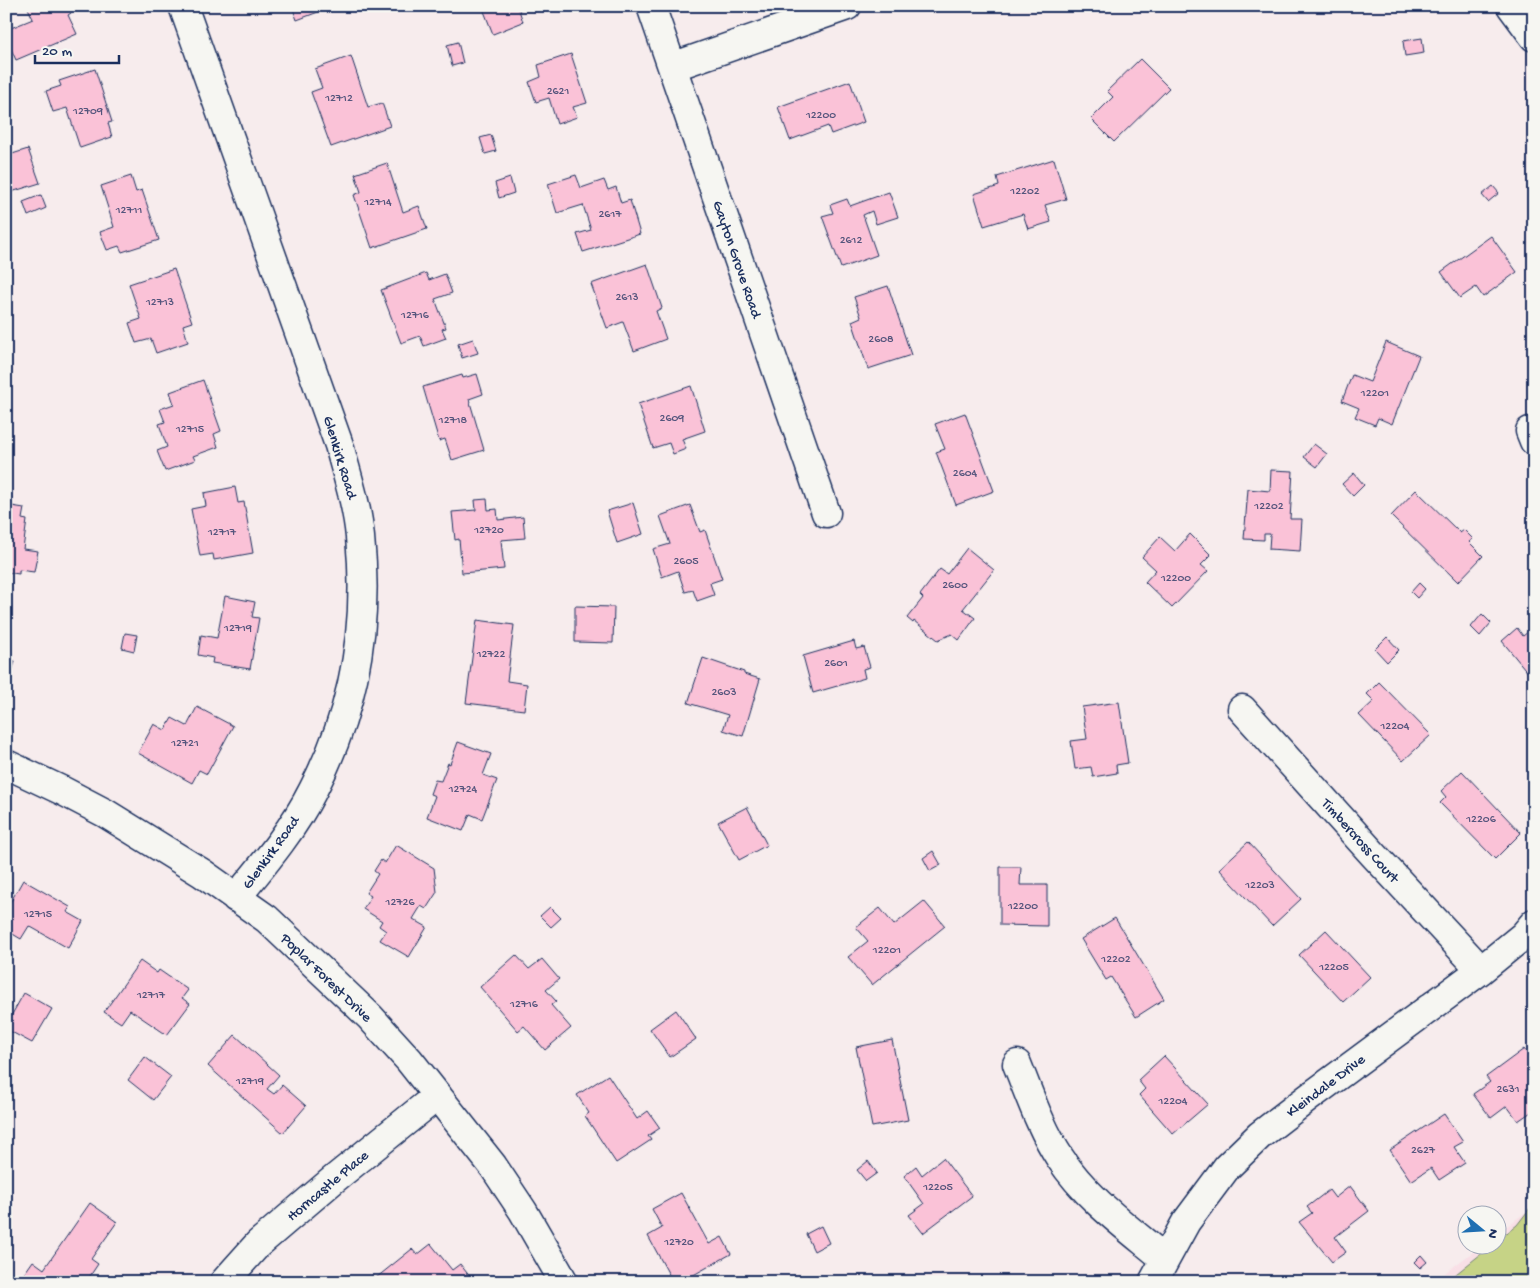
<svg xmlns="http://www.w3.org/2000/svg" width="1540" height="1288" viewBox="0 0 1540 1288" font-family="'Gochi Hand',sans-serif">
<rect width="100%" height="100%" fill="#f7eced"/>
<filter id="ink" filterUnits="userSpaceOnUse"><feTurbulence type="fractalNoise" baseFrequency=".02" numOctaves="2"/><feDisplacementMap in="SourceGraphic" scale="10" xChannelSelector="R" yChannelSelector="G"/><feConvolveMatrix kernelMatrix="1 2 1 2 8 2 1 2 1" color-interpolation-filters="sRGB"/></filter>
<g filter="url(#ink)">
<path fill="#f8dfe6" d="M1534,1206V1282H1433L1481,1246H1498V1233Z"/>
<path fill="#c6d386" stroke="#708172" d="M1534,1203V1282H1446L1491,1246H1498V1240L1517,1225Z"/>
<path fill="#fac2d7" stroke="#1b2f5e" d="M27,6H68L71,13L68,15L77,34L16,60L6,38V30L33,19Z
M292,6H334L297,20Z
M482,6H528L519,10L523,22L493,34Z
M1422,38L1424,53L1405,56L1403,41Z
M458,42L463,63L452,66L447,45Z
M571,54L587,103L573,107L577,117L557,124L549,98L536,102L529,82L541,77L538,65Z
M351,56L368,107L382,103L390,126L331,147L311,92L322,88L315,69Z
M1140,59L1169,88L1114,142L1091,119L1113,97L1107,91Z
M95,69L112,122L108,123L112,137L80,148L67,108L53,112L46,91L61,86L59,81Z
M850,81L864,122L831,134L828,126L790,140L778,107Z
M491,135L496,151L485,154L480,138Z
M28,149L40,183L8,193L6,187V156Z
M1054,159L1066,199L1045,205L1051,222L1028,229L1023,214L984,226L974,194L999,186L997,177Z
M387,163L403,212L419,206L427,229L372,248L354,195L361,192L355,174Z
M576,175L581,188L604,180L608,190L616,187L621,203L630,200L640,234L583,252L577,234L591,230L583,205L557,213L548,184Z
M131,176L136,192L142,190L159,240L122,252L119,246L107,250L100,232L114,227L101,186Z
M510,178L514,193L499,198L495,183Z
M1493,186L1499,193L1488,202L1482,195Z
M889,192L898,217L876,224L872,211L863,215L877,255L841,268L822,216L833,213L830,205L847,199L850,206Z
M41,195L46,208L28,216L23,202Z
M1491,236L1517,272L1483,297L1476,287L1460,298L1441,272Z
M647,264L662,308L656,311L666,339L634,351L623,322L607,328L591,284Z
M174,269L192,322L183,325L188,342L156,353L151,339L136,343L129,323L141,319L129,284Z
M426,273L429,280L445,274L452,293L435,299L446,328L442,329L446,338L424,346L420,336L401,343L381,290Z
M888,286L911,355L868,369L852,321L861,317L854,297Z
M473,339L478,353L462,358L458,344Z
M1386,342L1419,356L1392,424L1378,418L1375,425L1355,417L1359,408L1342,401L1352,375L1370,382Z
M477,374L483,394L469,399L484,450L452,460L445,439L439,441L423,387L462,375L463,378Z
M203,380L221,431L214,434L218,447L193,456L195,460L165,471L157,451L167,447L159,424L165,422L160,409L174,404L170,392Z
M691,386L705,431L682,439L686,449L673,454L669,443L653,448L638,404Z
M965,413L994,491L956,505L936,452L945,449L935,424Z
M1314,444L1327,454L1317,467L1304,457Z
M1271,470L1293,471L1290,519H1302L1300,551L1269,549L1270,534H1264V540L1244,539L1248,489L1270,491Z
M1354,473L1364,485L1353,496L1342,484Z
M235,487L238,503L244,502L253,553L214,560L213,554L200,556L191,509L206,506L204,493Z
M1416,490L1460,533L1464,530L1473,539L1469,542L1483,556L1458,582L1391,516Z
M487,499L488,510L497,509L498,520L523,517L525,538L501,540L504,569L462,573L459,539L455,540L452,512L476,510L475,500Z
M633,503L643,534L617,543L607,511Z
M6,505L24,508L22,519L27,520L23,549L38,551L34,572L19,570V574L6,572Z
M690,505L700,532L705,530L722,579L710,583L714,595L697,601L693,590L685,592L678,571L662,577L653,549L670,544L660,516Z
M1190,534L1211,555L1201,565L1208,571L1172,608L1145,582L1156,570L1142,557L1160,537L1175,551Z
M967,548L994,570L963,609L975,618L959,640L952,634L938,640L914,621L913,623L907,618L923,598L920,595L940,569L947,574Z
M1419,583L1425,589L1417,598L1411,592Z
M225,596L255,602L252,617L259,618L250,669L212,663L213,658L198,655L201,635L217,638Z
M575,606L614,607L613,643L575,642Z
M1482,614L1491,623L1480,636L1471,627Z
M477,620L514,625L507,681L527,684L524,710L466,703Z
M1534,627V680L1502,641L1517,628L1523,636Z
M125,633L137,635L134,651L122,648Z
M1387,637L1399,650L1387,662L1375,649Z
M854,641L856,649L864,647L870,667L863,669L865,678L813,693L803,656Z
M703,658L744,672V674L760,679L743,736L723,730L728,715L688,703Z
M6,659L15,661L6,694Z
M1379,682L1431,735L1403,761L1359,715L1374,701L1367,694Z
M1119,702L1128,763L1116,765L1117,773L1093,777L1091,767L1075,769L1071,741L1087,739L1082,707Z
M197,707L233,726L207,774L199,770L192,783L138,753L154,724L165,730L172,718L187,726Z
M458,742L491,754L483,775L497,780L482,819L470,814L463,831L427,817L435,796L430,794L435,780L441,781L448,763L450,764Z
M1462,771L1521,833L1495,859L1440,803L1446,797L1441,791Z
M747,807L767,845L739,860L718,822Z
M1248,842L1301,899L1272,926L1219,869Z
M396,845L434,868L437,892L426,909L421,906L413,919L427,927L409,957L380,940L386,931L379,926L382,921L363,909L371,896L366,893L378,874L374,871L381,860L385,863Z
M933,851L941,865L930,871L923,858Z
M1000,867H1021L1020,885H1047V926L1000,925Z
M23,880L70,907L67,912L83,921L68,948L29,926L21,939L6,930V922L10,916L6,914V910Z
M924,901L945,926L872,985L848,957L868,941L856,927L880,908L894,925Z
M550,907L561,918L551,927L540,916Z
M1115,918L1164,999L1136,1017L1111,977L1106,980L1081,939Z
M1326,930L1370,977L1343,1002L1299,955Z
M516,955L529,969L542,959L559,979L546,990L556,1001L551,1005L571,1028L545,1050L524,1026L518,1031L480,987Z
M140,961L157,973L159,970L188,990L182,998L190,1004L167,1035L130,1010L121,1023L104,1012Z
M24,993L52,1009L32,1043L6,1029V1025Z
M676,1010L696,1039L670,1057L650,1029Z
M235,1035L279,1075L267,1089L274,1094L282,1085L306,1106L283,1133L208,1066Z
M892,1040L908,1120L872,1127L856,1047Z
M1524,1049L1534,1062V1110L1518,1121L1507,1106L1491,1118L1473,1094L1490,1082L1486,1077Z
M1164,1056L1208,1104L1173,1134L1139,1095L1145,1089L1138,1080Z
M145,1057L171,1077L153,1100L128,1080Z
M608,1075L637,1119L648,1111L660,1128L648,1136L651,1140L616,1163L585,1116L589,1113L577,1095Z
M1444,1114L1463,1142L1454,1147L1465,1163L1439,1180L1431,1168L1411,1181L1390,1150Z
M943,1158L972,1196L923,1233L909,1215L924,1204L904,1176L916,1166L922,1175Z
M868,1161L877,1173L866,1181L857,1170Z
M1350,1186L1369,1211L1335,1237L1346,1252L1332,1262L1299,1222L1312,1213L1307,1207L1329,1190L1335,1198Z
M681,1193L709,1244L722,1237L731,1254L681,1282H673L648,1236L662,1228L652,1209Z
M90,1203L117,1222L91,1259L98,1264L86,1282L19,1281L33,1261L44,1269Z
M821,1226L829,1243L814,1251L806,1234Z
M431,1244L452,1270L460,1264L474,1282H371L412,1249L417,1255Z
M1421,1255L1427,1262L1420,1268L1414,1262Z"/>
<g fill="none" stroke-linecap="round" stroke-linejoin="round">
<defs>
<path id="street" d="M183,6L339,445C347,475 357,505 360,537C369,625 354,711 313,790C293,830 264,864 236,898
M651,6L826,513
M672,67L847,6
M1530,431L1534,441
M1242,709L1373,854L1481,970
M6,764L63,791L105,813L202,873L267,919L370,1017L409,1060L493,1166L523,1211L564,1282
M1017,1064C1030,1096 1041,1129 1060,1158C1087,1199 1128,1228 1165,1259
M224,1282L258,1244L333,1180L437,1096
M1153,1282L1186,1222L1227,1167L1260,1135L1308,1098L1481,970L1524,935L1534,923"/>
<path id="secondary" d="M1511,6L1534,37"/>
</defs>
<use href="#street" stroke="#1b2f5e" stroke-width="31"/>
<use href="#secondary" stroke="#1b2f5e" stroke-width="31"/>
<use href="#street" stroke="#f6f6f2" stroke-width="28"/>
<use href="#secondary" stroke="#f6f6f2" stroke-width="28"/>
</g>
</g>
<g text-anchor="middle" stroke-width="4" stroke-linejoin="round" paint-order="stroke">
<g font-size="12" fill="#53547c">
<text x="558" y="94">2621</text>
<text x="339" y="101">12712</text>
<text x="88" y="114">12709</text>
<text x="821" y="118">12200</text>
<text x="1025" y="194">12202</text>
<text x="378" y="205">12714</text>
<text x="129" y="213">12711</text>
<text x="610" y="217">2617</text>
<text x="851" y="243">2612</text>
<text x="627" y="300">2613</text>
<text x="160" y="305">12713</text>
<text x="415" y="318">12716</text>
<text x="881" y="342">2608</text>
<text x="1375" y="396">12201</text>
<text x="672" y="421">2609</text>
<text x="453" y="423">12718</text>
<text x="190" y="432">12715</text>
<text x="965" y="476">2604</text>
<text x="1269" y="509">12202</text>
<text x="489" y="533">12720</text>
<text x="222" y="535">12717</text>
<text x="686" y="564">2605</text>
<text x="1176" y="581">12200</text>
<text x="955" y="588">2600</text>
<text x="238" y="631">12719</text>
<text x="491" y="657">12722</text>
<text x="836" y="666">2601</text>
<text x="724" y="695">2603</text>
<text x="1395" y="729">12204</text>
<text x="185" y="746">12721</text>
<text x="463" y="792">12724</text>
<text x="1481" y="822">12206</text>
<text x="1260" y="888">12203</text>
<text x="400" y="905">12726</text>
<text x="1023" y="909">12200</text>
<text x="38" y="917">12715</text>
<text x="887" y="953">12201</text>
<text x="1116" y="962">12202</text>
<text x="1334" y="970">12205</text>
<text x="151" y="998">12717</text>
<text x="524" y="1007">12716</text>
<text x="250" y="1084">12719</text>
<text x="1508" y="1092">2631</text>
<text x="1173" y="1104">12204</text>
<text x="1423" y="1153">2627</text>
<text x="938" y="1190">12205</text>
<text x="679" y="1245">12720</text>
</g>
<g font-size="15" fill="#1b2f5e" stroke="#f6f6f2">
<text transform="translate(738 259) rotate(71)" y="5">Gayton Grove Road</text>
<text transform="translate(341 457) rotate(73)" y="5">Glenkirk Road</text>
<text transform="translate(1361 840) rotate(48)" y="5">Timbercross Court</text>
<text transform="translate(270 852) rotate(-54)" y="5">Glenkirk Road</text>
<text transform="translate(327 977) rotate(44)" y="5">Poplar Forest Drive</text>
<text transform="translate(1325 1085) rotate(-37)" y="5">Kleindale Drive</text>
<text transform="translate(327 1185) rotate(-40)" y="5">Horncastle Place</text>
</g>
</g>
<rect width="1540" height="1288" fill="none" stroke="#f6f6f2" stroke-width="25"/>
<rect x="12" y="12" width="1515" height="1263" fill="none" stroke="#1b2f5e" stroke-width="2" filter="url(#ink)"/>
<g transform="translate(1482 1230) rotate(108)"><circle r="24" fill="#f6f6f2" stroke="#9ea6b7"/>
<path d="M0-4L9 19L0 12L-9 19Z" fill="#1f6fb2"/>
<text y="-8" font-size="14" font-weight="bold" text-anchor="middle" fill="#1b2f5e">N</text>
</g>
<path d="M35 55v8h84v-8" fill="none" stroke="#1b2f5e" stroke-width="2.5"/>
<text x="42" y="55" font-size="15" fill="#1b2f5e" stroke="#f6f6f2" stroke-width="4" paint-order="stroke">20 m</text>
</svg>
